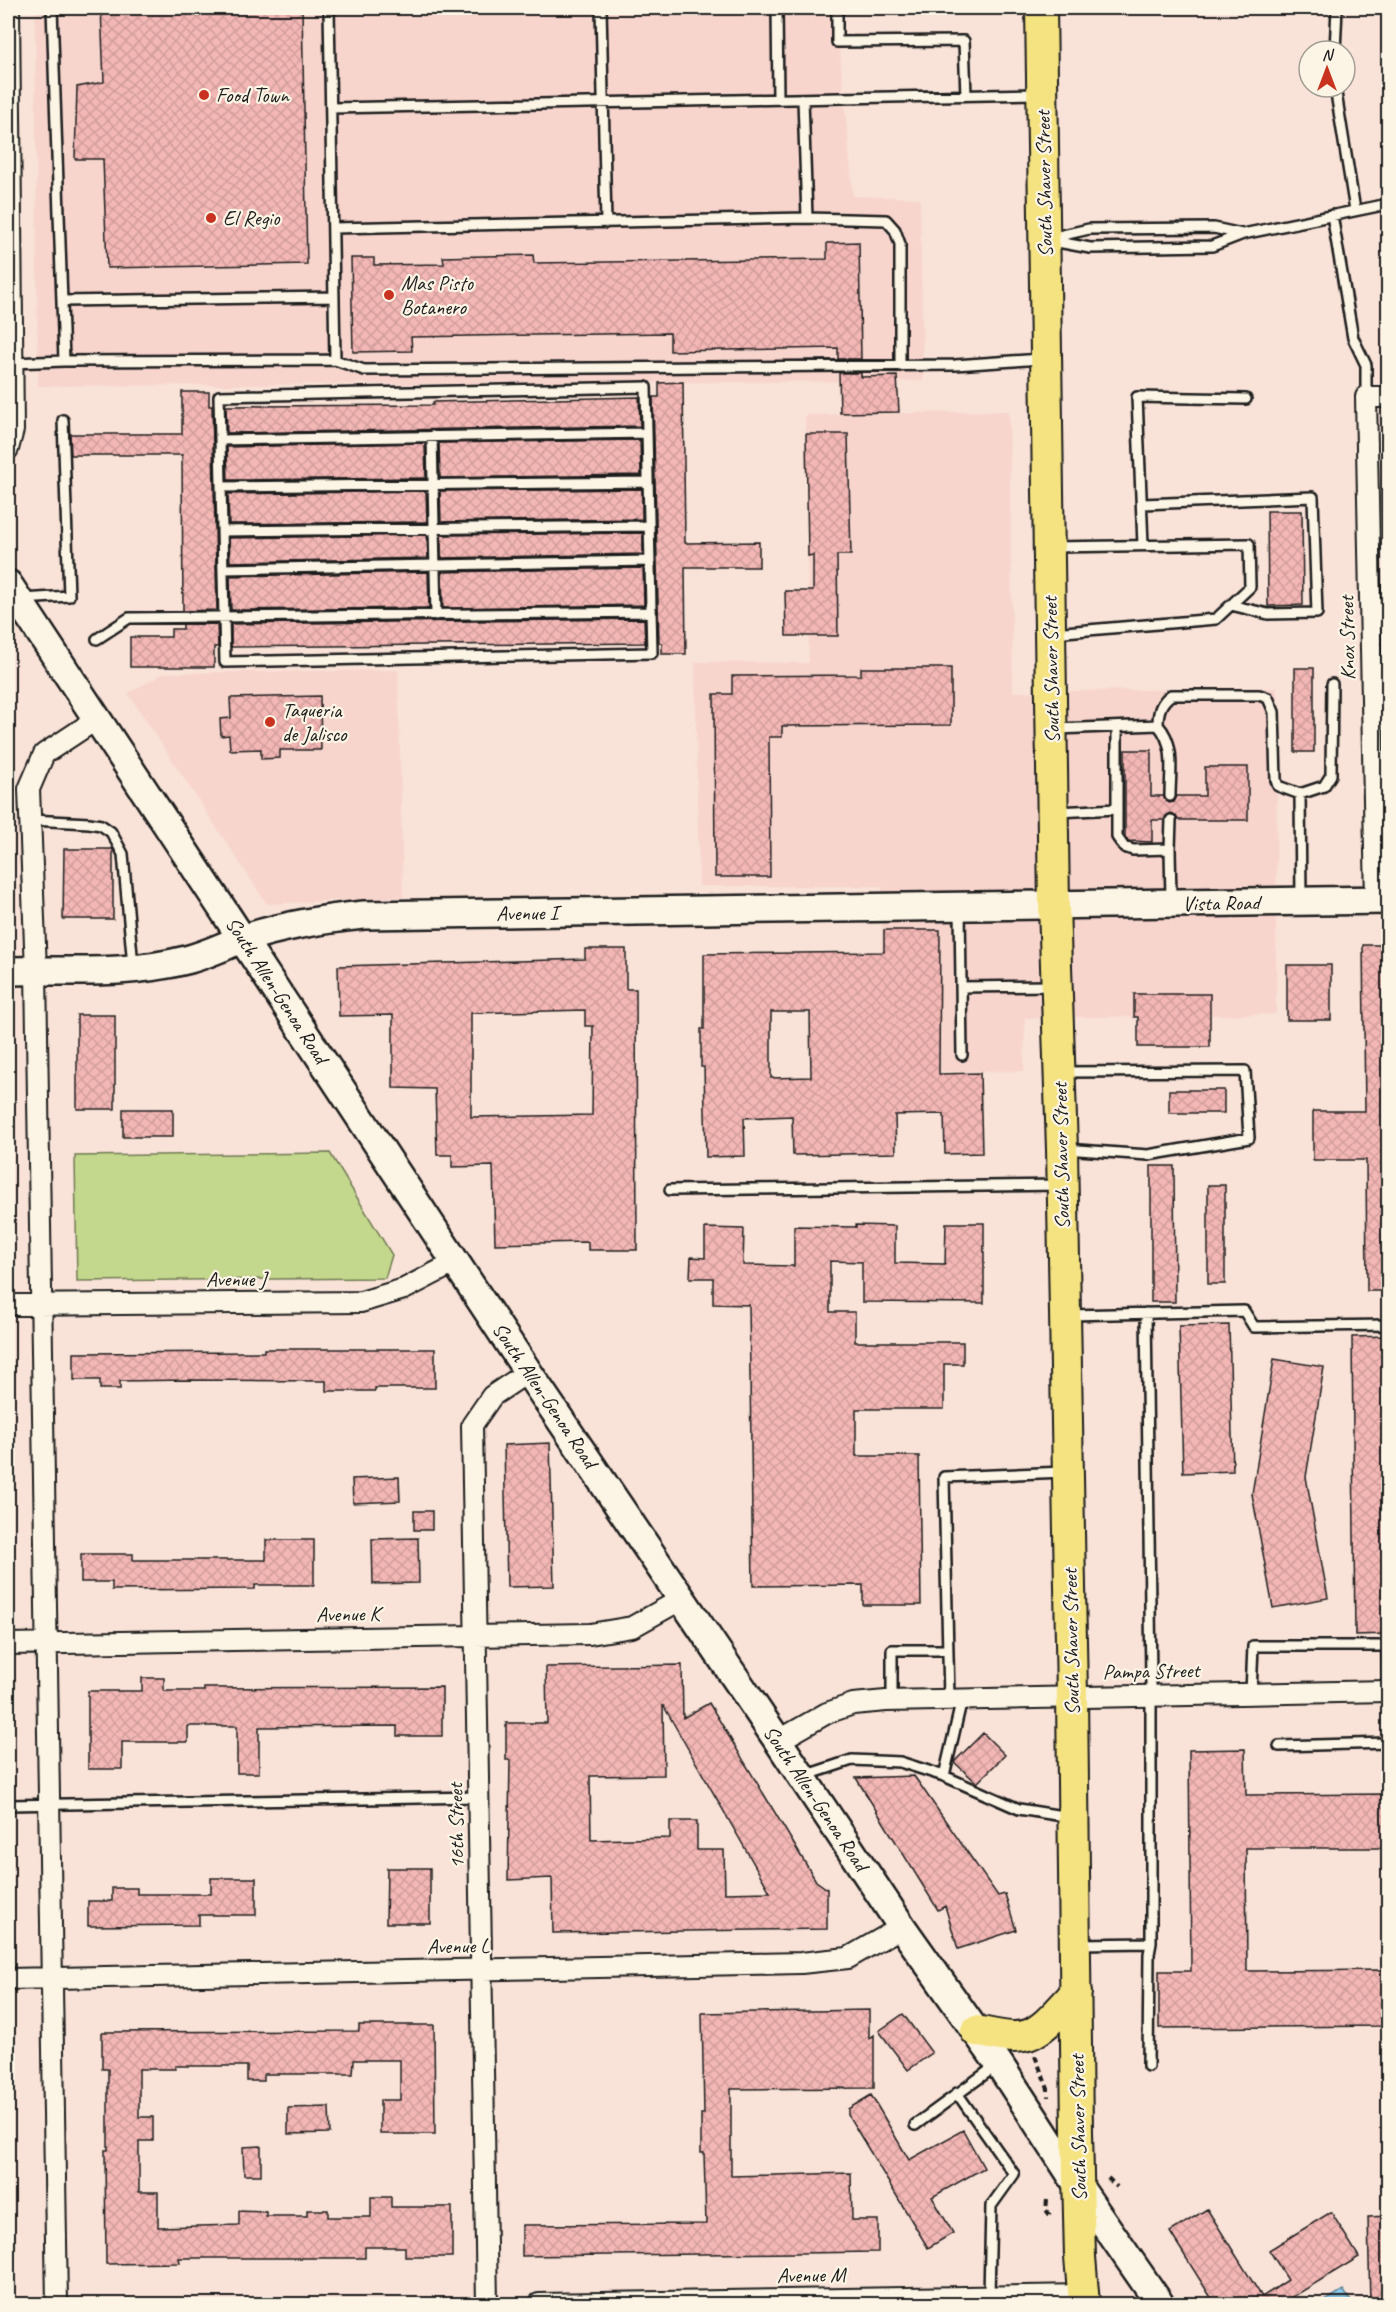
<svg xmlns="http://www.w3.org/2000/svg" width="1396" height="2312" viewBox="0 0 1396 2312" font-family="Caveat,sans-serif">
<defs>
<pattern id="water-rules" width="6" height="5" patternUnits="userSpaceOnUse" patternTransform="scale(1.5)"><rect width="6" height="5" fill="#8dcaed"/><path d="M0 2.5h6" fill="none" stroke="#79adcb"/></pattern>
<pattern id="building-cross-hatch" width="8" height="8" patternUnits="userSpaceOnUse" patternTransform="scale(1.5)"><rect width="8" height="8" fill="#f3b7b5"/><path d="M0 0l8 8M0 8l8-8" fill="none" stroke="#d09d9b"/></pattern>
</defs>
<rect width="100%" height="100%" fill="#f9e2d7"/>
<filter id="ink" filterUnits="userSpaceOnUse"><feTurbulence type="fractalNoise" baseFrequency=".0167" numOctaves="2"/><feDisplacementMap in="SourceGraphic" scale="12" xChannelSelector="R" yChannelSelector="G"/><feConvolveMatrix kernelMatrix="1 2 1 2 8 2 1 2 1" color-interpolation-filters="sRGB"/></filter>
<g filter="url(#ink)">
<path fill="#f7d5cd" d="M35,8H836L853,196L920,198L923,381L38,386Z
M1009,411L1013,692L1277,688L1276,1014L1025,1018L1024,1071L880,1072L882,886H699L695,662L809,663L805,415Z
M398,670L403,897L267,904L128,693L165,673Z"/>
<path fill="#c4d88d" stroke="#707a54" stroke-width="1.5" d="M330,1153L392,1255L385,1278L77,1281L75,1156Z"/>
<path fill="url(#water-rules)" stroke="#608499" stroke-width="1.5" d="M1343,2290L1353,2304H1320Z"/>
<path fill="url(#building-cross-hatch)" stroke="#1c1c1c" stroke-width="1.5" fill-rule="evenodd" d="M101,8H302L307,264L107,268L103,159H75L77,87L104,82Z
M859,242L861,359H838V348L670,351V333L411,337L412,351L353,352L351,258H374V265L444,264L443,257L533,255L534,263L827,259V243Z
M839,373H861V377L897,376L899,412L840,413Z
M683,382L685,543L759,542V567H685L686,654H662V643H659L653,397H659V383Z
M182,392H209V406H212L217,610L183,611L182,455H71L70,434H182Z
M639,397L640,426L227,433L226,406L433,405V402Z
M806,434H848L851,555H837L838,636H786L785,591H813V555L808,556Z
M640,440L641,475L440,478L439,443Z
M425,443L426,478L228,480L227,447Z
M642,489V519L441,522L440,491Z
M426,491L427,522L229,524L228,494Z
M1267,511H1302L1303,605L1268,606Z
M643,533V554L441,558V535Z
M427,535L428,558L230,562L229,538Z
M643,568L644,605L443,608L442,572Z
M428,572L429,608L231,610L230,576Z
M644,619L645,643L231,647V624Z
M183,624H217L218,647H214V667H130V637H171V629H183Z
M861,668H951V725L782,726V737H769L770,877H715L714,694H732V676L861,675Z
M1295,668H1314V752H1295Z
M320,696L321,750H280V758L261,759V749L230,750L229,735L221,736L220,719L231,718L230,698Z
M1125,750H1151V796H1163L1169,803L1174,802L1177,796H1205V767H1248V820H1178L1175,815L1171,813L1166,816L1164,820H1152V842L1128,841L1125,837Z
M64,849H113V919H63Z
M884,930H940L939,1074L980,1073L982,1153L945,1154L944,1114L895,1115L896,1153L793,1155L792,1116L744,1118L745,1156L706,1157L704,1067H701V1029H704V954L884,952ZM771,1012H810L811,1077L771,1078Z
M1363,945H1388L1389,1291H1367L1366,1160H1313V1111H1365Z
M585,949H626V989H636L637,1250H588V1242L495,1244L493,1166L452,1167V1155H437L435,1089L393,1088V1015L339,1016L338,966L585,959ZM585,1010V1026H593L592,1115L471,1117V1013Z
M1287,965H1331V1020H1287Z
M1134,994H1210V1047H1138V1017H1134Z
M77,1015H115V1109H77Z
M1169,1090H1224V1113H1169Z
M123,1109H173V1137H123Z
M1151,1166H1174L1175,1302H1151Z
M1208,1185H1225V1284H1208Z
M946,1223H984V1303L862,1302V1262L830,1261V1312H855V1342H963V1364H944V1409H856V1456H919L921,1605H863V1585L753,1586L749,1305L713,1304V1278H690L691,1257L705,1258V1228L744,1229L743,1265L794,1266V1226L856,1227V1225L895,1226V1263L945,1264Z
M1229,1325L1233,1471L1183,1473L1179,1326Z
M1389,1336V1634L1355,1635L1352,1337Z
M264,1349H435V1388H375V1391H326V1381L187,1380L120,1381V1389H100V1380H74V1353L264,1352Z
M1274,1359L1324,1367L1306,1477L1328,1598L1273,1608L1252,1494Z
M550,1443L554,1586L507,1587L504,1445Z
M399,1477L400,1501L353,1503L352,1479Z
M414,1511H432V1530H414Z
M418,1538L419,1583L373,1584L372,1539Z
M266,1540H314V1585H255V1589L112,1590V1582H81V1554H133V1560H266Z
M682,1665L683,1718L709,1703L816,1881L827,1889V1929L553,1933L552,1878L508,1880L510,1760H506V1723H547L546,1667ZM663,1705L679,1733L770,1892L725,1893L724,1850H697V1821H670V1838L591,1840L590,1776L664,1775Z
M142,1678H164V1691H204V1688L442,1687V1736H397V1726L259,1727V1773H237V1726H188V1742H122V1769H88V1691H142Z
M983,1733L1005,1755L977,1783L954,1762Z
M1245,1749L1246,1795L1389,1794V1848H1246L1247,1971L1389,1970V2026L1159,2028V1971H1191L1189,1750Z
M914,1776L998,1896L1005,1894L1016,1930L958,1949L945,1906L938,1910L856,1778Z
M387,1868H430V1923H386Z
M211,1878H256V1915H199V1925L88,1926V1901H112V1888H137V1894H211Z
M869,2010V2039L874,2035V2088L731,2089V2176L851,2173L852,2220H878V2252L522,2256V2225L706,2224L704,2153H701V2114H704L702,2013Z
M903,2014L932,2053L908,2070L879,2031Z
M359,2025H434L435,2134H380V2100H400V2060H354L353,2074H264V2081H247V2066H175V2069H139V2117H153V2141H139V2192H158V2227L239,2225V2211L266,2212V2216H307V2210H328V2217H371V2197H391V2207H452V2257H405V2247H365V2258H179L180,2263L106,2264L105,2150H108V2069H102V2032L359,2031Z
M871,2095L909,2160L963,2130L984,2168L932,2197L953,2233L928,2248L848,2115V2109Z
M329,2107L330,2133L288,2134V2108Z
M261,2146V2175H244L243,2147Z
M1207,2209L1262,2297L1288,2280L1269,2250L1331,2212L1359,2257L1281,2304H1215L1170,2232Z
M1389,2216V2304H1370L1368,2217Z"/>
<g fill="none" stroke-linecap="round" stroke-linejoin="round">
<defs>
<path id="lane" d="M52,8L64,361
M329,8L335,360
M601,8L606,223
M777,8L778,99
M837,8V42L964,41L966,95
M1335,51L1337,8
M1335,87L1355,210
M331,108L1040,94
M1332,215L1353,338L1366,365V397
M807,218L886,220L895,230L900,244V366
M333,228L807,218L803,99
M1050,238L1089,229L1214,228L1242,234
M1047,240L1090,248L1212,246L1243,234L1388,204
M62,301L334,297
M12,363L64,361L335,360L364,370L955,365L1041,359
M646,387L652,653L225,662L219,396Z
M432,436L436,615
M220,440L647,433
M221,487L648,482
M1143,504L1313,497L1317,613L1268,614L1231,605
M222,531L649,526
M1143,545L1137,397L1246,399
M1052,547L1249,544L1250,587L1216,619L1053,633
M223,569L650,561
M23,599L69,596L63,420
M1371,616H1388
M97,639L129,618L651,612
M1372,683L1388,682
M1158,725C1176,745 1170,771 1170,796
M1117,727V837L1124,847L1133,850L1170,849L1171,900
M1056,729L1158,725C1158,712 1160,703 1171,695H1259L1268,698L1274,712L1276,780L1278,786L1300,794
M1057,812L1117,809
M31,820L89,823L101,825L111,832L123,854L133,966
M1170,849L1171,820
M1301,899L1300,794L1324,786L1331,775L1332,684
M960,909L962,1055
M961,987L1052,986
M1065,1072L1245,1071L1249,1138L1148,1155L1065,1149
M670,1190L1060,1185
M1070,1315L1244,1311L1254,1327L1388,1325
M1251,1693L1253,1646H1387L1388,1691
M949,1699L944,1477L1065,1472
M892,1701V1650H948
M1279,1746L1388,1743
M804,1776L852,1760L900,1762L944,1776L1019,1809L1069,1817
M944,1776L962,1699
M8,1805L480,1797
M1078,1944L1151,1943V1679L1146,1313
M1148,2066L1149,1954L1151,1943
M957,2093L1014,2174L991,2206L989,2296
M915,2125L997,2065"/>
<path id="street" d="M8,449L13,430L9,8
M1376,901L1366,397H1388
M8,1305L361,1302L404,1289L456,1262
M8,1644L590,1634L632,1627L682,1599
M778,1741L827,1713L853,1704L886,1701L1388,1691
M8,1979L801,1963L848,1958L902,1927
M57,2304L36,971L29,789L44,754L97,719
M487,2304L472,1425L492,1396L528,1372
M539,2304L1084,2295"/>
<path id="secondary" d="M8,584L528,1372L778,1741L902,1927L999,2064L1079,2187L1160,2304
M8,971C66,970 129,975 186,960C206,955 224,946 242,939C282,926 323,919 364,915L1388,900"/>
<path id="primary" d="M1041,8L1054,905L1062,1149L1072,1696L1077,2132L1080,2257L1084,2304
M976,2031C992,2034 1012,2040 1028,2035C1047,2028 1062,2006 1076,1993"/>
</defs>
<use href="#lane" stroke="#1c1c1c" stroke-width="14"/>
<use href="#street" stroke="#1c1c1c" stroke-width="24"/>
<use href="#secondary" stroke="#1c1c1c" stroke-width="32"/>
<use href="#primary" stroke="#1c1c1c" stroke-width="34"/>
<path stroke="#1c1c1c" stroke-width="4" stroke-dasharray="6 4.5" stroke-linecap="butt" d="M1035,2056L1048,2089V2097
M1108,2178L1117,2187
M1047,2200L1046,2210L1052,2218"/>
<use href="#lane" stroke="#fcf5e5" stroke-width="9"/>
<use href="#street" stroke="#fcf5e5" stroke-width="20"/>
<use href="#secondary" stroke="#fcf5e5" stroke-width="27"/>
<use href="#primary" stroke="#f5e382" stroke-width="30"/>
</g>
</g>
<g fill="#c8321e" stroke="#fcf5e5" stroke-width="2">
<circle cx="204" cy="95" r="6"/>
<circle cx="211" cy="218" r="6"/>
<circle cx="389" cy="295" r="6"/>
<circle cx="270" cy="722" r="6"/>
</g>
<g text-anchor="middle" stroke-width="4.5" stroke-linejoin="round" paint-order="stroke">
<g font-size="21" fill="#1c1c1c" stroke="#fcf5e5" text-anchor="start">
<text x="216" y="102">Food Town</text>
<text x="223" y="225">El Regio</text>
<text x="401" y="290">Mas Pisto<tspan x="401" dy="24">Botanero</tspan></text>
<text x="282" y="717">Taqueria<tspan x="282" dy="24">de Jalisco</tspan></text>
</g>
<g font-size="21" fill="#1c1c1c" stroke="#fcf5e5">
<text transform="translate(1044 184) rotate(-91)" y="7">South Shaver Street</text>
<text transform="translate(1347 638) rotate(-91)" y="7">Knox Street</text>
<text transform="translate(1051 670) rotate(-91)" y="7">South Shaver Street</text>
<text transform="translate(1221 903) rotate(-1)" y="7">Vista Road</text>
<text transform="translate(527 913) rotate(-1)" y="7">Avenue I</text>
<text transform="translate(277 990) rotate(57)" y="7">South Allen-Genoa Road</text>
<text transform="translate(1061 1156) rotate(-91)" y="7">South Shaver Street</text>
<text x="236" y="1286">Avenue J</text>
<text transform="translate(545 1395) rotate(56)" y="7">South Allen-Genoa Road</text>
<text transform="translate(348 1614) rotate(-1)" y="7">Avenue K</text>
<text transform="translate(1071 1642) rotate(-91)" y="7">South Shaver Street</text>
<text transform="translate(1151 1671) rotate(-1)" y="7">Pampa Street</text>
<text transform="translate(816 1798) rotate(56)" y="7">South Allen-Genoa Road</text>
<text transform="translate(456 1826) rotate(-91)" y="7">16th Street</text>
<text transform="translate(458 1946) rotate(-1)" y="7">Avenue L</text>
<text transform="translate(1078 2128) rotate(-91)" y="7">South Shaver Street</text>
<text transform="translate(811 2275) rotate(-1)" y="7">Avenue M</text>
</g>
</g>
<rect width="1396" height="2312" fill="none" stroke="#fcf5e5" stroke-width="30"/>
<rect x="15" y="15" width="1366" height="2282" fill="none" stroke="#1c1c1c" stroke-width="2" filter="url(#ink)"/>
<g transform="translate(1327 69)"><circle r="28" fill="#fcf5e5" stroke="#a29e95" stroke-width="1.5"/>
<path d="M0-4.5L10 22L0 15L-10 22Z" fill="#c8321e"/>
<text y="-9" font-size="16" font-weight="bold" text-anchor="middle" fill="#1c1c1c">N</text>
</g>
</svg>
